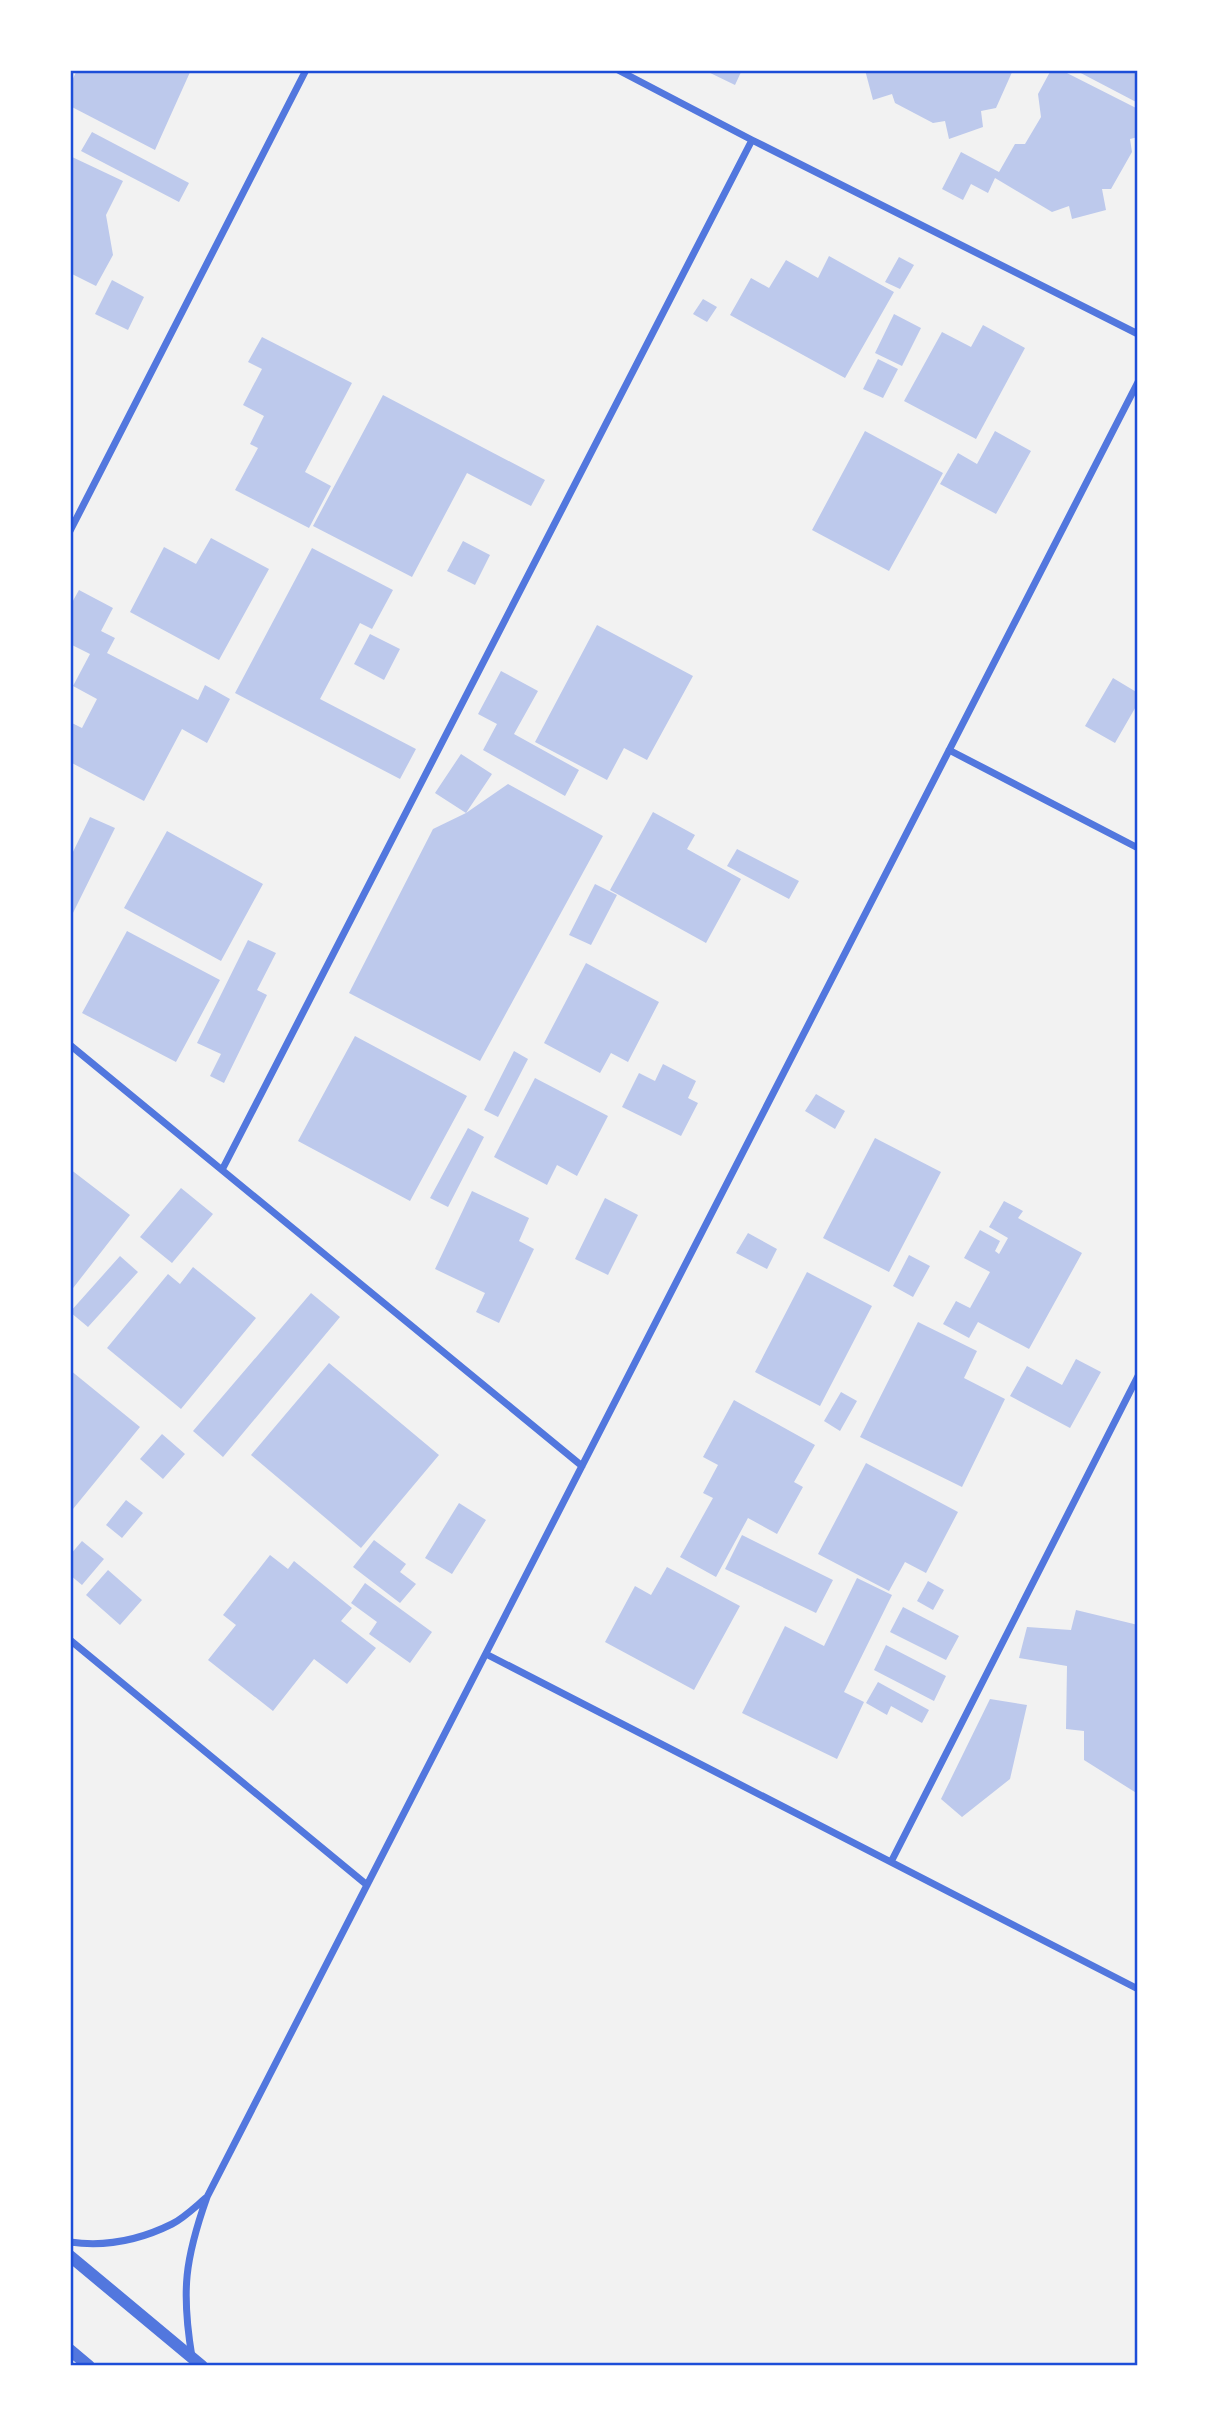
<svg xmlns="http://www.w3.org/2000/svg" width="1208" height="2436" viewBox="0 0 1208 2436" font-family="Ubuntu,sans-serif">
<rect width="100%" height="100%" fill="#f2f2f2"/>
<path fill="#bdc9ec" d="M77,70H191L155,150L70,106V85Z
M704,70H742L735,85Z
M865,70H1013L996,108L981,111L983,127L949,139L945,121L933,123L895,103L892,94L873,100Z
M1051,70H1061L1138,109V137L1130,139L1132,152L1111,189H1102L1106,210L1072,219L1069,206L1052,212L995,178L988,193L971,184L963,200L942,189L961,152L999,172L1015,144H1025L1041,117L1038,94Z
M1075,70H1138V103Z
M92,132L189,183L179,202L81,151Z
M70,156L123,181L106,215L113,255L96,286L70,273Z
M829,256L894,292L845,378L730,315L751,278L769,288L786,260L818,278Z
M899,257L914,265L900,289L885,282Z
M112,280L144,297L128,330L95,314Z
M703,299L717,307L707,322L693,314Z
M894,314L921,328L902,366L875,353Z
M983,325L1025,348L976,439L904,401L942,332L971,347Z
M262,337L352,383L305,472L331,486L309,528L235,490L258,448L250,444L264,416L243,405L262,369L248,362Z
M878,359L898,369L883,398L863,389Z
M383,395L545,480L531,506L467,473L412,577L313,526Z
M865,431L943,473L889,571L812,530Z
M995,431L1031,451L996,514L940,484L958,453L977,464Z
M211,538L269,569L219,660L130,612L164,547L196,564Z
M463,541L490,555L475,585L447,571Z
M312,548L393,590L372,629L360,623L320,699L416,749L400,779L235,693Z
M79,590L113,608L101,631L115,638L107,653L198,700L205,685L230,699L207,743L182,729L144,801L70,762V722L82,728L97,699L73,686L90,654L70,644V606Z
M597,625L693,676L647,760L624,748L607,780L535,742Z
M370,634L400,649L384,680L354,664Z
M501,671L538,691L514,734L579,770L565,796L483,750L497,724L478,714Z
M1113,678L1138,693V703L1115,743L1085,726Z
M461,754L492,774L466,813L508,784L603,836L480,1061L349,993L433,829L466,813L435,793Z
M653,812L695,835L687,849L741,879L706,943L610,890Z
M90,817L115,828L70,919V858Z
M167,831L263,884L221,961L124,908Z
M737,849L799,881L789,899L727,866Z
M595,884L617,895L591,945L569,935Z
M127,931L220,980L176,1062L82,1013Z
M248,940L276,953L257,990L267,995L224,1083L210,1076L221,1054L197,1043Z
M586,963L659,1002L628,1062L611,1053L600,1073L544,1043Z
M355,1036L467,1096L410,1201L298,1141Z
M514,1051L528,1059L498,1117L484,1110Z
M663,1064L696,1081L688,1098L698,1103L681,1136L622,1107L639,1073L655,1081Z
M535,1078L608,1116L577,1176L557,1165L547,1185L494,1157Z
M816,1094L845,1111L835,1129L805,1111Z
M468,1128L484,1137L448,1207L430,1198Z
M875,1138L941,1172L889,1272L823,1238Z
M70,1169L130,1215L70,1292Z
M181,1188L213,1214L172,1263L140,1237Z
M472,1191L529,1218L519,1241L534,1249L499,1323L476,1312L485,1293L435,1269Z
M605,1198L638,1215L608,1275L575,1259Z
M1004,1201L1023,1211L1018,1218L1082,1253L1029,1349L978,1322L969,1338L943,1324L956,1301L970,1308L990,1272L964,1258L980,1230L1000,1241L995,1251L999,1254L1008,1238L989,1227Z
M748,1233L777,1249L767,1269L736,1253Z
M909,1255L930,1266L913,1297L893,1286Z
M120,1256L138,1272L88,1327L70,1312Z
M193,1267L256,1318L181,1409L107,1348L168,1274L180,1284Z
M807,1272L872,1306L820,1406L755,1372Z
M311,1293L340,1317L223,1457L193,1431Z
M918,1322L977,1351L964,1378L1005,1399L962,1487L860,1437Z
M1076,1359L1101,1372L1070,1428L1010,1396L1027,1366L1062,1385Z
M329,1363L439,1455L361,1548L251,1455Z
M70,1370L140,1427L73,1509L70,1506Z
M841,1392L857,1401L840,1431L824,1421Z
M734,1400L815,1445L794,1482L803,1487L777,1534L748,1518L716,1577L680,1557L713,1498L703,1493L718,1465L703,1457Z
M162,1434L185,1454L163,1479L140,1459Z
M866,1463L958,1512L926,1573L905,1562L889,1591L818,1554Z
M126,1500L143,1513L122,1538L106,1525Z
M459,1503L486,1520L452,1574L425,1558Z
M742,1535L833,1580L816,1613L725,1569Z
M374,1540L406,1564L400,1572L416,1584L400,1603L353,1567Z
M82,1541L104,1559L82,1585L70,1575V1555Z
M270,1555L288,1569L294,1561L352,1608L341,1621L376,1648L347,1684L314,1659L273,1711L208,1660L236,1625L223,1615Z
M667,1567L740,1606L694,1690L605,1642L635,1586L651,1595Z
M108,1570L142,1600L120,1625L86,1595Z
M857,1578L892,1595L844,1692L864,1702L837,1759L742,1713L785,1626L824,1646Z
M928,1581L944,1590L933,1610L917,1601Z
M365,1583L432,1632L410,1663L369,1634L377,1622L351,1603Z
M903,1607L959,1636L946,1660L890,1632Z
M1076,1610L1138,1625V1794L1084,1760V1731L1066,1729L1067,1666L1019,1658L1027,1627L1071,1630Z
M886,1645L946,1676L934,1701L874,1670Z
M878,1682L929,1710L922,1723L891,1706L887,1715L866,1703Z
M990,1699L1027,1705L1010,1779L962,1817L941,1799Z"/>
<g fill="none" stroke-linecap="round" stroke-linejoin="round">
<path stroke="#5277de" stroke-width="7" d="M618,70L752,140L1138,334
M70,531L306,70
M949,750L1138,848
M70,1045L582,1466
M222,1170L752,140
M70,1640L367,1885
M486,1654L1138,1989
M891,1862L1138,1376
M70,2242C105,2247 140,2240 172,2224C184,2218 196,2206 207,2197
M192,2357C181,2291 185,2259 207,2197L1138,382"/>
<path stroke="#5277de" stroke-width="12" d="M70,2256L202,2366
M70,2350L89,2366"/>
</g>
<rect width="1208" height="2436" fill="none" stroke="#ffffff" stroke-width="144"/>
<rect x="72" y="72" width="1064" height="2292" fill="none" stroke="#1d4ed8" stroke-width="2.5"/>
</svg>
